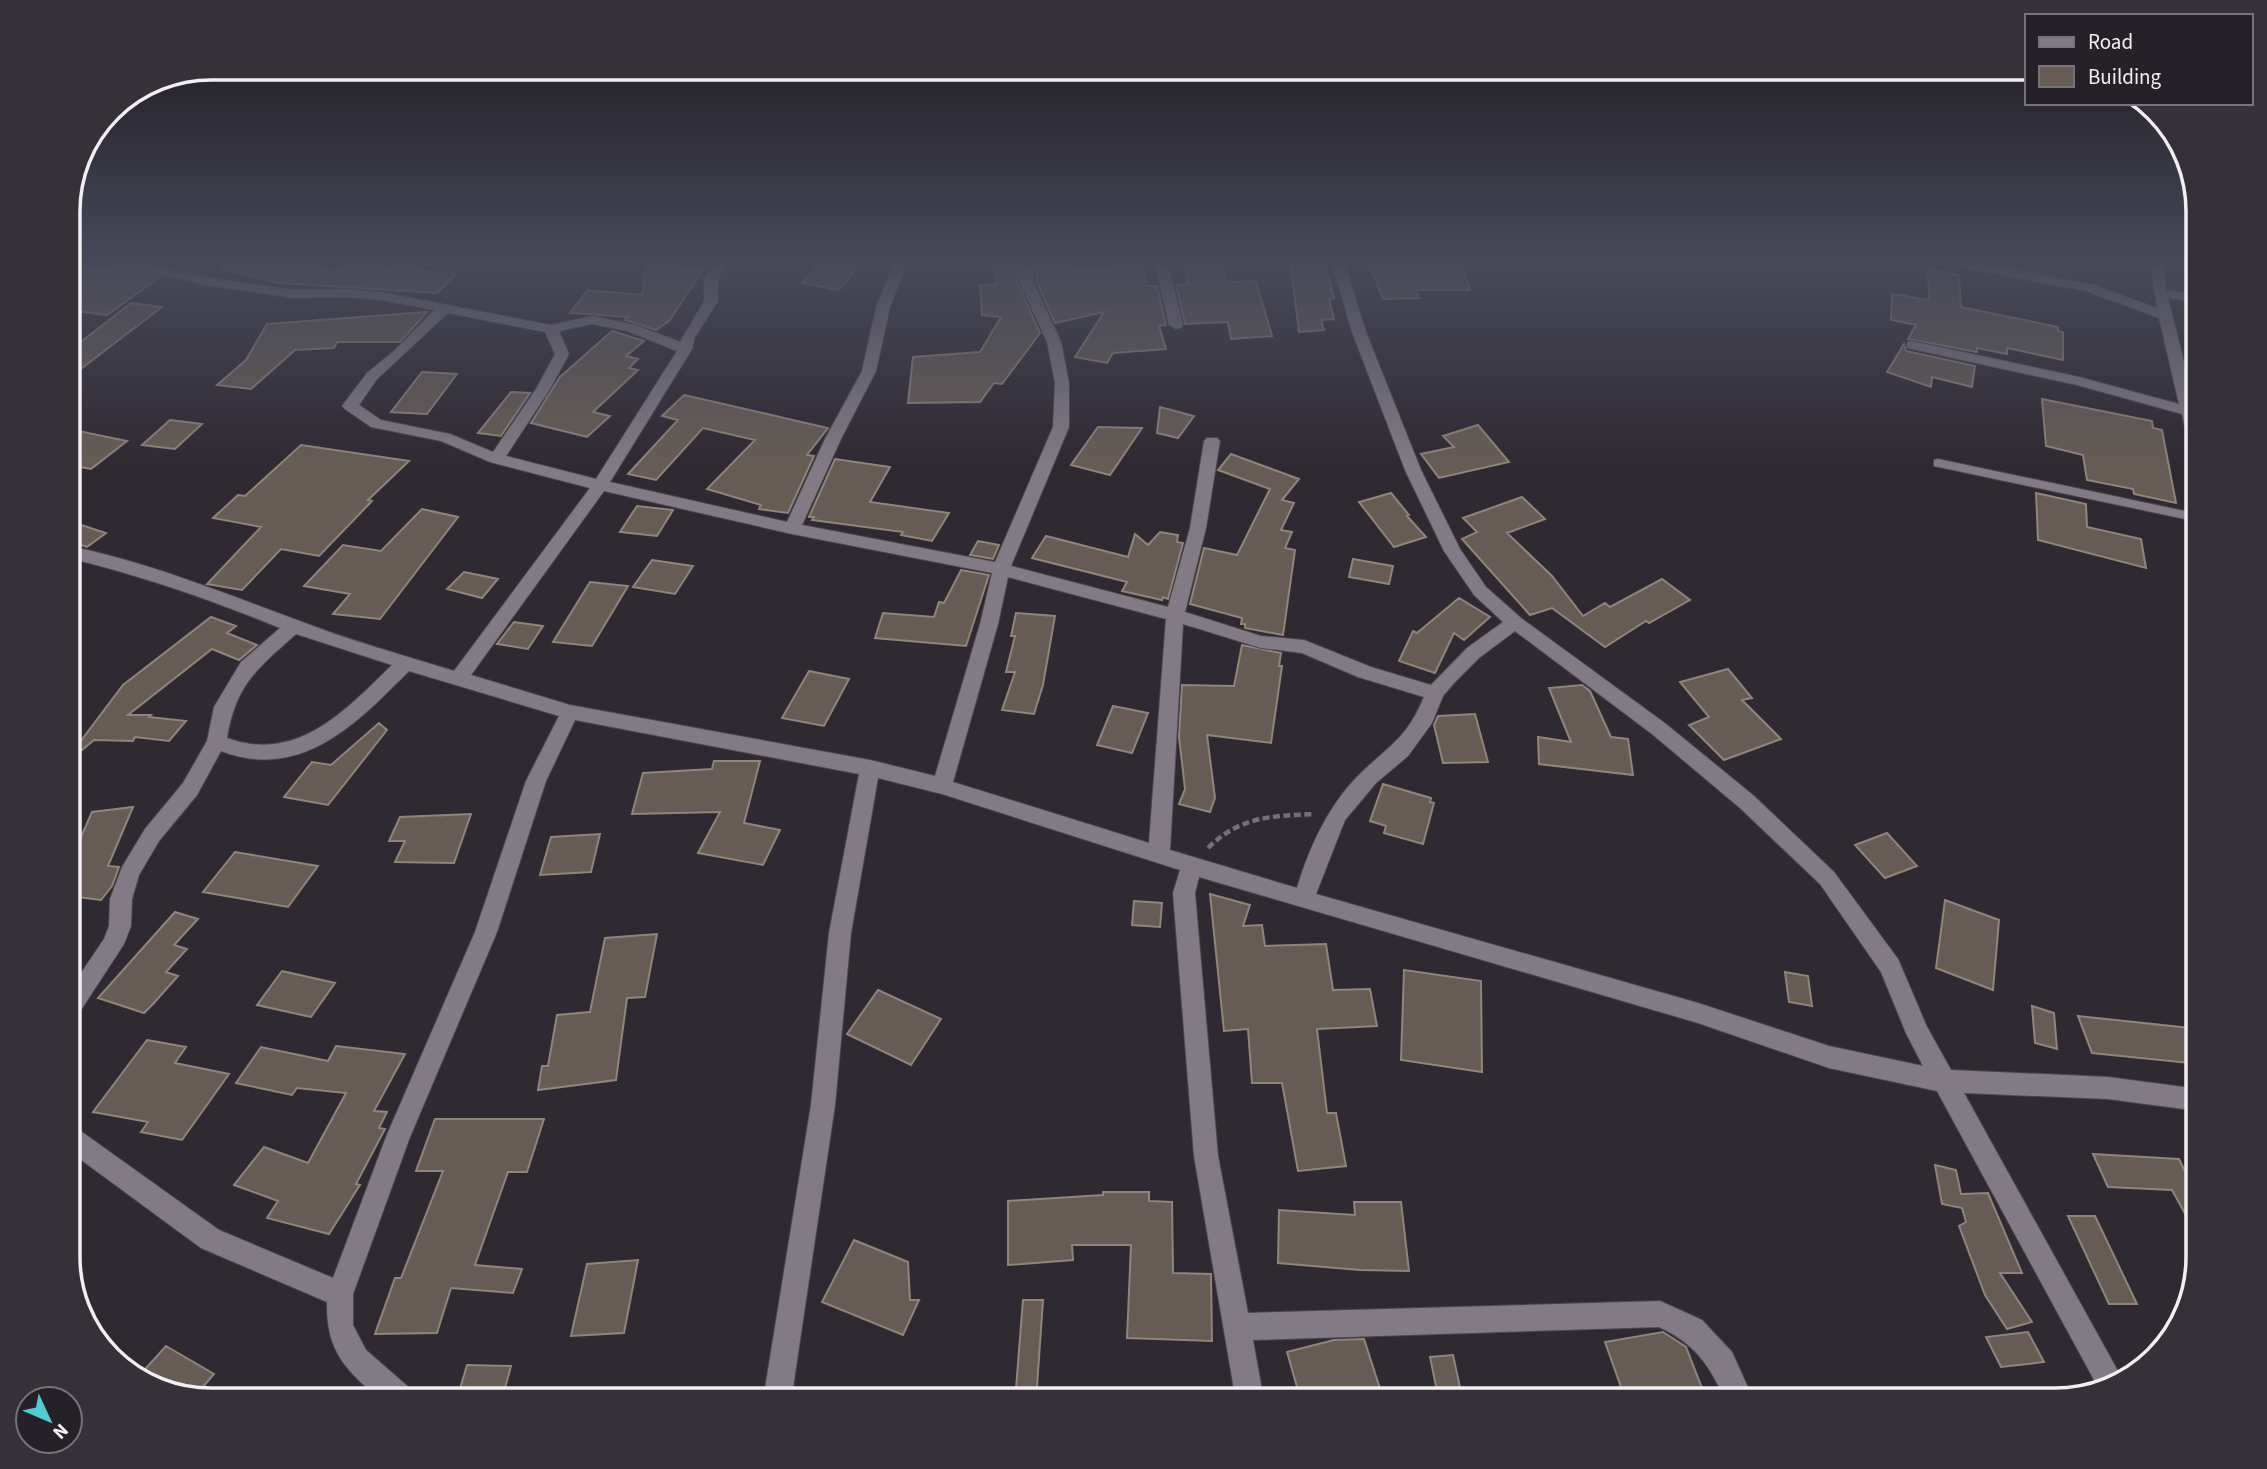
<svg xmlns="http://www.w3.org/2000/svg" width="2267" height="1469" viewBox="0 0 2267 1469" font-family="'Source Sans 3',sans-serif">
<rect width="100%" height="100%" fill="#2f2932"/>
<path fill="#675c55" stroke="#90847d" stroke-width="2" d="M224,261H298L339,272L346,265L393,268L400,261H429L419,271L456,274L437,293L278,283L223,269Z
M823,261H863L839,290L802,283Z
M992,261H1017V282L1040,333L1002,384L994,383L980,402L908,403L913,357L980,352L1001,317L982,315L980,285L997,284Z
M1037,261H1072L1074,270L1142,265L1147,286H1157L1166,325L1159,326L1166,349L1113,353L1107,363L1075,357L1104,312L1055,323L1036,280Z
M1290,261H1324L1334,298L1329,299L1334,319L1321,320L1324,330L1299,332Z
M1368,261H1461L1470,290H1416L1419,298L1383,299Z
M1221,262L1227,282L1256,281L1272,336L1231,339L1228,322L1185,324L1176,285L1188,284L1183,264Z
M110,264L160,277L107,315L69,310V265L109,271Z
M646,265L704,269L669,321L656,330L625,320L628,317L570,313L588,290L642,295Z
M1928,269L1959,275L1961,307L2058,327V331L2063,332V360L2007,348V354L1977,348V352L1908,339L1916,325L1891,320L1892,294L1929,300Z
M131,303L162,307L69,378V351Z
M427,312L400,342H337L334,348L295,350L251,389L217,385L246,360L267,324Z
M612,331L644,341L626,356L638,359L629,368L638,370L593,412L610,416L587,437L531,423L560,377Z
M1904,344L1906,351L1975,366L1972,387L1932,377L1931,387L1887,372Z
M422,372L457,374L427,414L391,412Z
M511,392L530,393L501,436L478,433Z
M684,395L828,428L807,455L814,456L788,513L759,509L761,505L707,489L755,440L703,428L656,480L628,474L678,420L662,416Z
M2042,399L2152,421L2153,428L2162,430L2176,503L2134,494L2133,489L2087,480L2083,455L2046,446Z
M1160,407L1194,416L1178,438L1157,433Z
M170,420L202,424L175,449L142,445Z
M1478,425L1509,462L1439,478L1421,454L1454,447L1443,436Z
M1098,427L1142,428L1110,475L1071,465Z
M69,429L127,441L91,469L69,465Z
M301,445L409,461L368,500L372,501L319,556L281,549L242,590L207,584L261,527L213,518L238,495L245,496Z
M1231,454L1299,479L1282,500L1294,503L1281,530L1292,532L1285,548L1295,550L1283,635L1245,628V624H1241L1242,618L1190,604L1204,548L1237,555L1270,489L1218,470Z
M835,459L890,467L870,502L949,513L932,541L901,535L903,532L812,520L814,517H809Z
M1391,493L1409,515L1407,516L1426,537L1394,547L1359,502Z
M2036,493L2086,504L2087,527L2141,539L2146,568L2038,540Z
M1522,497L1545,519L1507,533L1552,576L1583,616L1605,603L1610,607L1662,579L1690,600L1649,623L1646,621L1605,647L1552,608L1530,615L1462,539L1477,532L1463,518Z
M637,506L673,510L657,536L620,532Z
M422,509L458,517L380,619L333,614L350,594L304,586L343,545L381,551Z
M69,521L106,533L87,547L69,541Z
M1160,532L1178,535L1177,542L1183,543L1168,599L1163,597L1162,600L1122,591L1127,582L1032,558L1046,536L1128,557L1135,534L1148,545Z
M978,541L999,545L993,559L970,555Z
M1353,559L1393,566L1389,584L1349,577Z
M652,560L693,566L675,594L633,587Z
M961,570L989,575L966,646L875,638L883,613L934,617L939,602L944,603Z
M464,572L498,579L482,598L447,589Z
M590,582L628,586L592,646L553,642Z
M1459,598L1490,617L1464,640L1454,633L1435,673L1399,661L1413,631L1417,633Z
M1016,613L1055,616L1043,685L1034,714L1002,710L1015,672H1006L1015,636H1011Z
M211,617L236,626L227,633L257,645L239,660L212,649L128,715H151L149,717L186,721L169,741L135,737L133,741L94,740L82,750L77,746L123,685Z
M514,622L543,626L528,649L497,644Z
M1242,645L1281,653L1279,666H1282L1271,743L1207,735L1215,798L1210,812L1179,804L1185,789L1179,737L1182,685L1234,686Z
M1728,669L1752,698L1742,700L1781,739L1724,760L1689,725L1709,717L1680,682Z
M809,671L849,679L824,726L782,718Z
M1582,685L1590,691L1611,737L1628,739L1633,775L1539,764L1538,737L1571,742L1549,688Z
M1113,706L1148,713L1132,753L1097,745Z
M1475,714L1488,762L1443,763L1434,725L1438,716Z
M379,723L387,730L328,805L284,797L312,762L331,765Z
M714,761H760L744,823L780,830L763,865L698,853L720,812L632,814L643,773L712,769Z
M1383,784L1431,798L1430,802L1434,803L1423,844L1384,833L1386,826L1370,821Z
M133,807L108,866L119,867L112,886L101,900L69,896V864L92,812Z
M471,814L454,863L395,862L405,841H389L400,817Z
M1887,833L1917,866L1885,878L1855,845Z
M600,834L591,872L540,875L551,837Z
M235,852L318,866L288,907L203,892Z
M1210,894L1250,905L1243,926L1262,925L1265,946L1326,944L1333,990L1370,989L1377,1026L1317,1029L1327,1113H1336L1346,1166L1298,1171L1282,1083H1252L1248,1029L1224,1031Z
M1945,900L1999,920L1993,990L1936,968Z
M1134,901L1162,903L1160,927L1132,925Z
M175,912L198,919L174,945L187,949L166,972L178,976L153,1004L144,1013L98,998Z
M657,934L645,997L627,998L616,1080L538,1090L542,1066H548L557,1015L590,1012L605,938Z
M1404,970L1481,981L1482,1072L1401,1060Z
M282,971L335,983L311,1017L257,1005Z
M1785,972L1808,976L1812,1006L1789,1002Z
M878,990L941,1019L911,1065L847,1034Z
M2032,1006L2054,1013L2057,1049L2035,1043Z
M2078,1016L2199,1029V1064L2092,1053Z
M147,1040L186,1047L175,1063L229,1074L182,1140L141,1132L148,1122L93,1112Z
M336,1046L405,1054L374,1111L387,1112L379,1128L385,1129L356,1184L360,1185L329,1234L267,1218L278,1201L234,1185L264,1147L308,1163L346,1093L297,1088L292,1095L236,1083L261,1047L328,1061Z
M435,1119H544L527,1172H508L475,1265L522,1269L513,1293L451,1288L437,1333L375,1334L395,1278H401L443,1171H416Z
M2093,1154L2179,1159L2199,1201V1239L2172,1190L2108,1187Z
M1935,1165L1956,1170L1961,1194L1988,1193L2022,1273H2000L2032,1322L2007,1329L1985,1295L1959,1226L1966,1222L1962,1208L1942,1204Z
M1103,1192H1149V1201L1172,1202L1173,1273L1211,1274L1212,1341L1127,1338L1131,1245H1072L1073,1260L1008,1265V1201L1103,1195Z
M1354,1202H1401L1409,1271L1360,1270L1278,1263L1279,1210L1355,1215Z
M2068,1216H2095L2137,1304H2109Z
M854,1240L908,1262L910,1300H919L903,1335L822,1302Z
M638,1260L624,1333L571,1336L587,1264Z
M1023,1300H1043L1036,1401H1015Z
M1663,1332L1686,1347L1707,1401H1626L1605,1342Z
M2028,1332L2044,1362L2001,1367L1986,1337Z
M1364,1339L1384,1401H1301L1287,1352L1334,1340Z
M166,1346L214,1374L195,1396L137,1378Z
M1453,1355L1463,1401H1439L1430,1357Z
M467,1365L511,1366L504,1392H459Z"/>
<g fill="none" stroke-linecap="round" stroke-linejoin="round">
<defs>
<path id="service" d="M1938,459L2199,514V522L1934,466V460Z"/>
<path id="minor" d="M108,261H134L205,277L294,290L349,289L381,292L551,325L592,316L636,325L680,342L704,301V279L716,261H729L718,279V301L695,337L692,349L610,482L787,522L825,439L862,371L876,307L895,261H908L890,307L876,371L841,439L802,525L995,562L1053,427L1055,383L1047,342L1019,281L1020,261H1034L1033,281L1061,342L1069,383V427L1011,566L1168,607L1190,528L1204,441L1207,438H1217L1220,441L1206,528L1185,612L1261,636L1304,640L1371,667L1431,685L1467,648L1503,622L1474,595L1444,551L1405,470L1352,332L1331,261H1344L1366,332L1421,470L1460,549L1486,587L1521,618L1666,724L1754,796L1834,872L1898,959L1927,1027L1951,1070L2108,1077L2199,1089V1111L2108,1099L1964,1093L2124,1382L2099,1389L1937,1091L1829,1068L1698,1023L1199,877L1195,893L1218,1156L1248,1313L1660,1301L1702,1320L1732,1352L1754,1401H1726C1709,1365 1696,1344 1659,1327L1253,1340L1264,1401H1236L1194,1156L1173,893L1180,870L942,794L878,778L851,933L835,1105L791,1401H763L811,1105L829,933L859,774L575,720L546,781L497,932L410,1137L353,1294V1325L366,1350L413,1391L417,1401H382C346,1370 326,1352 327,1302L201,1248L69,1151V1120L78,1124L82,1132L219,1230L333,1278L386,1137L475,932L526,781L559,716L409,671C357,723 301,782 221,751L197,795L159,841L139,875L132,899L131,926L124,944L77,1016L69,1019V991L104,939L109,926L110,899L122,867L145,829L183,783L207,741L214,707L241,662L280,628C209,599 143,576 69,558V546C148,562 221,592 297,620C348,640 402,655 454,671L590,488L490,462L441,441L371,427L345,409L342,406L367,373L395,350L434,310L381,300L349,297L294,298L205,285ZM448,313L545,332L555,354L536,389L493,452L450,434L381,420L359,405L377,379ZM592,324L627,331L677,351L596,479L506,456L550,389L569,354L559,331ZM604,491L792,534L992,573L980,624L935,776L870,760L570,705L471,675ZM1008,577L1166,619L1149,843L953,782L998,624ZM1183,624L1261,648L1302,653L1358,677L1424,697C1408,736 1392,744 1363,771C1330,802 1310,845 1297,888L1170,850ZM1515,631L1652,734L1740,808L1820,884L1881,972L1906,1033L1923,1066L1829,1046L1698,1003L1316,894L1345,820L1376,783L1408,756L1432,723L1443,696L1454,683L1479,658ZM296,634L392,665C346,710 297,764 227,738C236,684 257,669 296,634Z
M1154,261H1167L1183,325L1181,328L1176,329L1169,325Z
M1959,261H1972L2094,285L2157,308L2150,261H2164L2166,290L2199,295V303L2168,298L2199,421V459L2191,454L2182,414L2077,385L1907,348V342L1912,341L2079,377L2179,404L2159,318L2086,291L1964,268L1959,267Z"/>
</defs>
<use href="#service" stroke="#4c474e" stroke-width="2"/>
<use href="#minor" stroke="#4c474e" stroke-width="2"/>
<path stroke="#757078" stroke-width="4.5" stroke-dasharray="7 3.5" stroke-linecap="butt" d="M1208,848C1240,816 1272,816 1315,814"/>
<use href="#service" fill="#827b85" fill-rule="evenodd"/>
<use href="#minor" fill="#827b85" fill-rule="evenodd"/>
</g>
<linearGradient id="sky" x2="0" y2="1"><stop stop-color="#1a171c"/><stop offset="0.56" stop-color="#47495a"/><stop offset="1" stop-color="#47495a" stop-opacity="0"/></linearGradient>
<rect width="2267" height="467" fill="url(#sky)"/>
<path d="M0 0H2267V1469H0ZM211 80H2055A131 131 0 0 1 2186 211V1257A131 131 0 0 1 2055 1388H211A131 131 0 0 1 80 1257V211A131 131 0 0 1 211 80Z" fill="#363038" fill-rule="evenodd"/>
<path fill="none" stroke="#f2eef4" stroke-width="3.5" d="M211 80H2055A131 131 0 0 1 2186 211V1257A131 131 0 0 1 2055 1388H211A131 131 0 0 1 80 1257V211A131 131 0 0 1 211 80Z"/>
<rect x="2025" y="14" width="228" height="91" fill="#262028" stroke="#78727a" stroke-width="2"/>
<rect x="2039" y="37" width="35" height="10" fill="#827b85" stroke="#78727a" stroke-width="2"/>
<text x="2088" y="49" font-size="21" fill="#f2eef4">Road</text>
<rect x="2039" y="66" width="35" height="21" fill="#675c55" stroke="#78727a" stroke-width="2"/>
<text x="2088" y="84" font-size="21" fill="#f2eef4">Building</text>
<g transform="translate(49 1420) rotate(134)"><circle r="33" fill="#262028" stroke="#78727a" stroke-width="2"/>
<path d="M0-5L12 26L0 18L-12 26Z" fill="#51ccd3"/>
<text y="-10" font-size="19" font-weight="bold" text-anchor="middle" fill="#f2eef4">N</text>
</g>
</svg>
